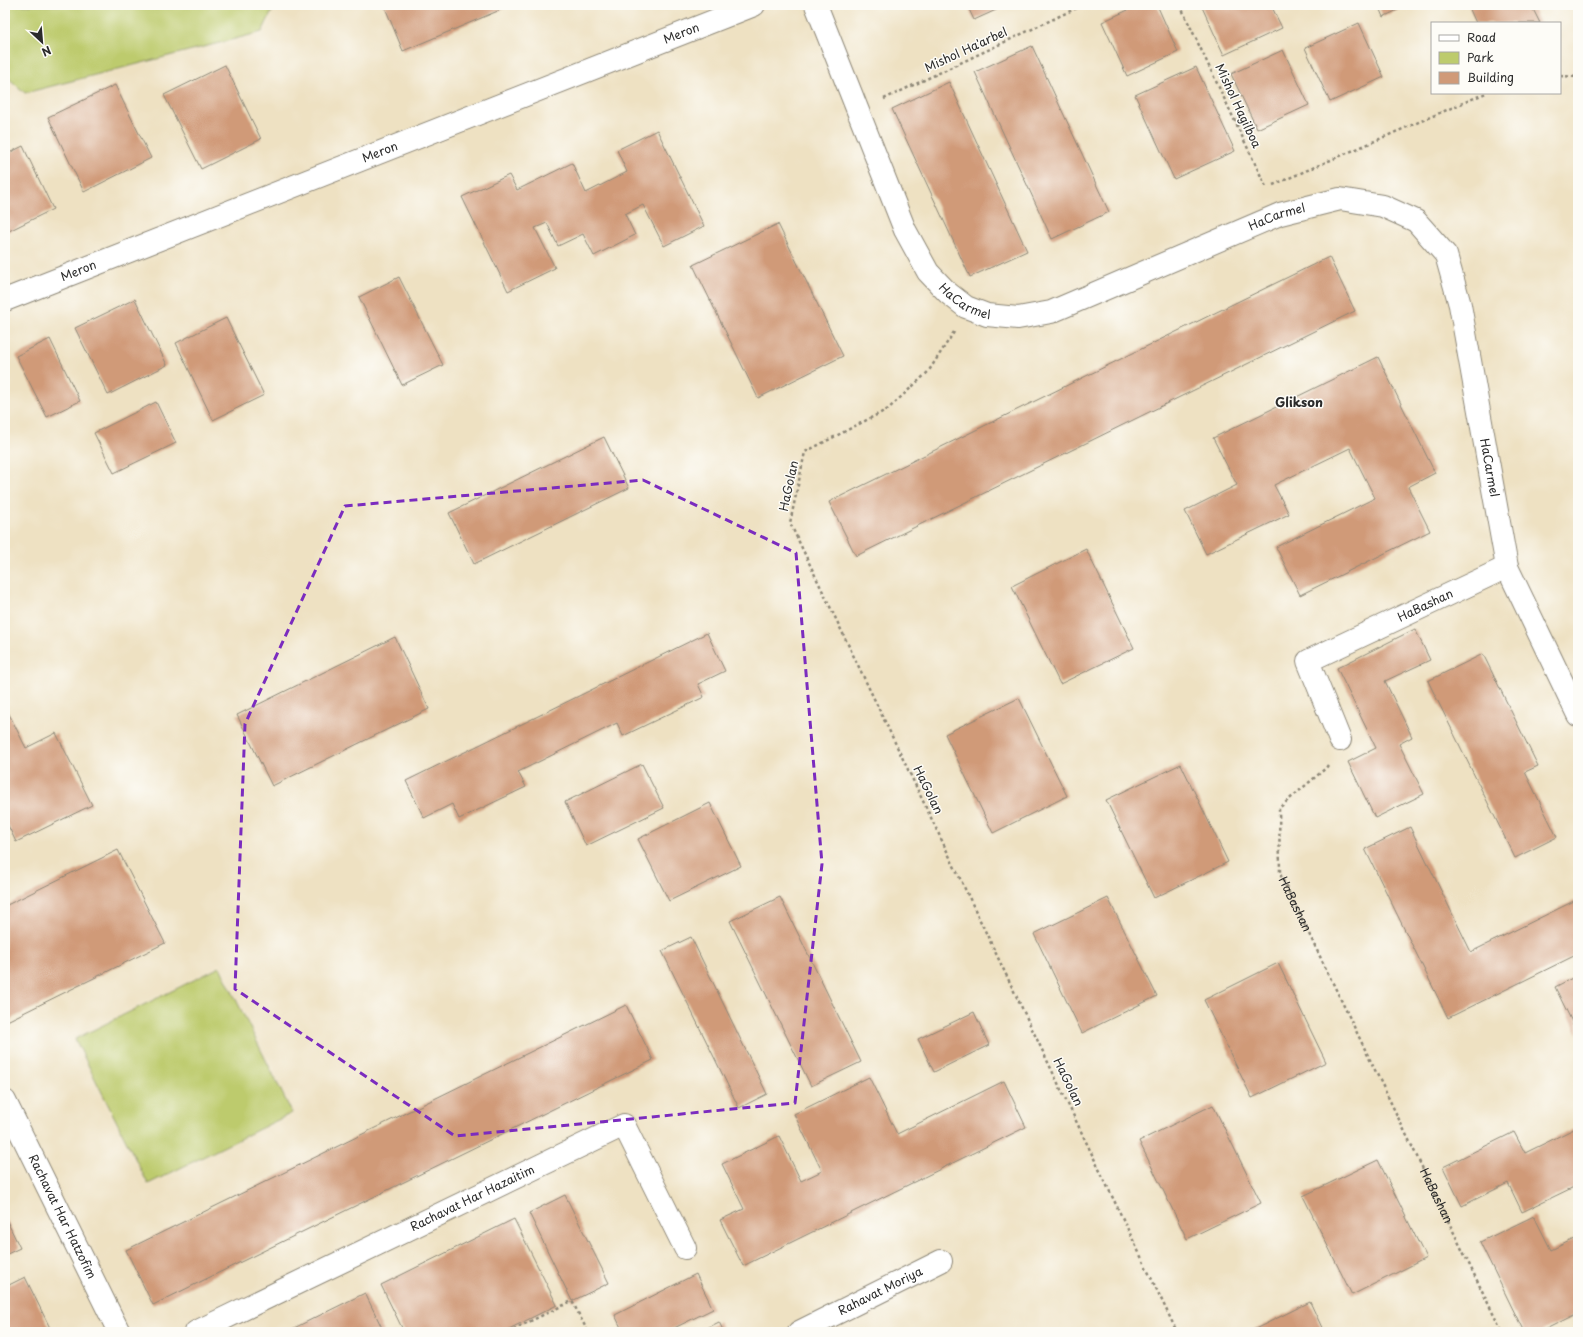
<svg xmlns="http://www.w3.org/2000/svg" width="1583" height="1337" viewBox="0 0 1583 1337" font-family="'Playpen Sans',sans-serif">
<rect width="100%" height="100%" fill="#fdfcf7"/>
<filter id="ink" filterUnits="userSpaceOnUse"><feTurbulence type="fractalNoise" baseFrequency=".025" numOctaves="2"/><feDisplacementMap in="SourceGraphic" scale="8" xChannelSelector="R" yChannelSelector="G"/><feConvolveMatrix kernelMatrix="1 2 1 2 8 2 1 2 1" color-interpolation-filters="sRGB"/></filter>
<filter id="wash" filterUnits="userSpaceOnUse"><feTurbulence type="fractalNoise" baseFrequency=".012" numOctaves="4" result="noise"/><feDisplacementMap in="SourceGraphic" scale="16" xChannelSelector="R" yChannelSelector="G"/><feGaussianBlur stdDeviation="0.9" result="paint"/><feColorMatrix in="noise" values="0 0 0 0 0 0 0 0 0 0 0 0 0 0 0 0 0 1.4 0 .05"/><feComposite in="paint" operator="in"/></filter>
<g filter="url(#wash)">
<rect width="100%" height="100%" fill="#eee1c2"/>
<path fill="#bdcb6d" stroke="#747b4c" d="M5,5H275L262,32L25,93L5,75Z
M220,967L292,1113L148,1184L75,1039Z"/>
<g id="blocks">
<path fill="#d09a78" d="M384,5H512L403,51Z
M967,5H1007L974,20Z
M1139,5H1157L1178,52L1127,76L1102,22Z
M1201,5H1271L1282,28L1224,55Z
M1378,5H1408L1383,17Z
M1468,5H1531L1540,23H1476Z
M1359,23L1384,77L1330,102L1305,48Z
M1032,46L1109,212L1052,239L975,72Z
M1283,50L1309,105L1257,129L1231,74Z
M225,65L261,139L201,169L164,95Z
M1196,67L1235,151L1174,179L1135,95Z
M949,82L1027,251L970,277L892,109Z
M115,85L151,158L84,192L48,117Z
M657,130L704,226L664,246L643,205L625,214L635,235L594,256L583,234L558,246L547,223L535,228L555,268L508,291L462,197L509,175L517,190L572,163L586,193L627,172L617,150Z
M23,146L53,209L5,233V155Z
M778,224L843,356L758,398L693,265Z
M1329,257L1355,311L856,556L829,502Z
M399,277L443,365L402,385L359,297Z
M135,299L167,365L108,395L75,328Z
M226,318L264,395L213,420L176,343Z
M50,339L80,401L47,417L16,356Z
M1378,357L1435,473L1408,487L1430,531L1300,595L1276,547L1375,498L1350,448L1274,485L1289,514L1206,554L1185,511L1237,485L1213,438Z
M156,402L176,443L114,473L94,433Z
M604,437L629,488L474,564L449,513Z
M1086,549L1134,648L1060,684L1012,586Z
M1415,629L1430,660L1385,681L1412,737L1399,744L1424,794L1375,818L1348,762L1376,748L1337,668Z
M707,633L725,671L698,684L704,697L623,736L617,723L518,772L526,787L459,819L452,804L424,818L406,781Z
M395,637L429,709L272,786L237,715Z
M1483,654L1538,766L1525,772L1557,837L1515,858L1428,681Z
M1019,698L1067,796L993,833L945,734Z
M5,706L26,748L56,733L92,805L16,842L5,819Z
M642,764L664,808L586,846L565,802Z
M1181,764L1228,862L1154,898L1106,800Z
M710,803L741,866L669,901L638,839Z
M1410,827L1471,952L1578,899V954L1448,1018L1365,849Z
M118,850L165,943L5,1022V906Z
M780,897L861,1062L811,1086L730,921Z
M1108,898L1157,996L1082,1033L1034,934Z
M691,937L767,1094L739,1108L662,951Z
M1278,963L1326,1062L1252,1098L1204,1000Z
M1578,975V1034L1555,987Z
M626,1005L653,1060L153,1305L126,1250Z
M974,1012L989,1045L934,1072L918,1039Z
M869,1077L897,1134L1004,1081L1026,1127L743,1266L720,1220L744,1209L722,1164L779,1136L801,1181L822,1171L794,1114Z
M1213,1105L1261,1203L1187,1239L1139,1141Z
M1578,1127V1185L1522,1212L1508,1183L1462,1206L1443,1167L1514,1132L1525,1153Z
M1378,1160L1426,1258L1352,1295L1303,1196Z
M565,1195L609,1283L572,1301L529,1213Z
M1534,1216L1551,1250L1578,1237V1313L1540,1332H1524L1480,1242Z
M5,1217L20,1248L5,1255Z
M514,1219L557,1305L503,1332H404L381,1285Z
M696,1274L713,1309L666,1332H623L615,1315Z
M25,1277L52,1332H5V1287Z
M365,1293L384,1332H286Z
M1310,1302L1324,1332H1249Z
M719,1322L724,1332H699Z"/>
</g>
</g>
<g filter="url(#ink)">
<use href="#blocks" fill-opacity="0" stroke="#8c8676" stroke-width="1"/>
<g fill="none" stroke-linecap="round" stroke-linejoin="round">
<defs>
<g id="street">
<path id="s2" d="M816,5L905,230L928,272L948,293L966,307L987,315L1018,318L1051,312L1280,214L1340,199L1383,206L1416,221L1446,255L1460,305L1507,567L1578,715"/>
<path id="s3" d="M5,300L754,5"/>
<path id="s4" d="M1340,740L1308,661L1507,567"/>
<path id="s5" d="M5,1101L119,1332"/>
<path id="s6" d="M196,1332L624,1125L685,1248"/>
<path id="s7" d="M799,1332L941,1261"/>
</g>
</defs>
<use href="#street" stroke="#8c8676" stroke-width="24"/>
<g stroke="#8c8676" stroke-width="2.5" stroke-dasharray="3 3" stroke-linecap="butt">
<path d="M1180,5L1267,189"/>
<path d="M1560,76L1578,77"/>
<path d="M884,99L1083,5"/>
<path d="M1273,185L1486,93"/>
<path d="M954,332L928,372L888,409L805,452L790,523L1177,1332"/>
<path id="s1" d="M1328,765L1326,768L1279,808L1280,874L1502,1332"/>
<path d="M508,1332L572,1301L588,1332"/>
</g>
<use href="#street" stroke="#fff" stroke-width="22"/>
</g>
</g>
<path fill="none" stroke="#7b2cbf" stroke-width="3" stroke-dasharray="8 5" stroke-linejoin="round" d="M643,480L796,553L822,864L795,1103L455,1136L235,989L245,724L345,506Z"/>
<g text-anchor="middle" stroke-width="3" stroke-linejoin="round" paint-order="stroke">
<g font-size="12" fill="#2b2b2b" stroke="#fdfcf7">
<text dy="4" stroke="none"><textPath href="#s3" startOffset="727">Meron</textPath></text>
<text transform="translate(966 50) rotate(-25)" y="4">Mishol Ha'arbel</text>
<text transform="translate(1238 106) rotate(65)" y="4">Mishol Hagilboa</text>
<text dy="4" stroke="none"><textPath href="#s3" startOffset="403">Meron</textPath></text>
<text dy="4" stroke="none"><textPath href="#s2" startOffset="674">HaCarmel</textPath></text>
<text dy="4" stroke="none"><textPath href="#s3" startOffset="79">Meron</textPath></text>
<text dy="4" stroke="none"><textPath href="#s2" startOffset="338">HaCarmel</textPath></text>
<text dy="4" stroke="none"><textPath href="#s2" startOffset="1082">HaCarmel</textPath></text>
<text transform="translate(789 486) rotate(-78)" y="4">HaGolan</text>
<text dy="4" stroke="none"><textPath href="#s4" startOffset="215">HaBashan</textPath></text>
<text transform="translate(928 790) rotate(64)" y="4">HaGolan</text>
<text dy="4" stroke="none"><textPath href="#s1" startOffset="165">HaBashan</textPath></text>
<text transform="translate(1068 1082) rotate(64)" y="4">HaGolan</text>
<text dy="4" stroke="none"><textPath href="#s1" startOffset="489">HaBashan</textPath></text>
<text dy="4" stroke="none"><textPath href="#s6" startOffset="307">Rachavat Har Hazaitim</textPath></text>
<text dy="4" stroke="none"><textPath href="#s5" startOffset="129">Rachavat Har Hatzofim</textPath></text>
<text dy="4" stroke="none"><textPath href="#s7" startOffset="91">Rahavat Moriya</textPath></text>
</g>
<g font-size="13" font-weight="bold" fill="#2b2b2b" stroke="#fdfcf7">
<text x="1299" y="407">Glikson</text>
</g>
</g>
<rect width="1583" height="1337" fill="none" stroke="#fdfcf7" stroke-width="20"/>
<rect x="1431" y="22" width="130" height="72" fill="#fdfcf7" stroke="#a9a8a5"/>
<rect x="1439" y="35" width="20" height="6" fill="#ffffff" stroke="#a9a8a5"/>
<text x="1467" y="42" font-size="12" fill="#2b2b2b">Road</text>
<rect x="1439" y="52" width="20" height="12" fill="#bdcb6d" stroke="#a9a8a5"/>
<text x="1467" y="62" font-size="12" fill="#2b2b2b">Park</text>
<rect x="1439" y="72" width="20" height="12" fill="#d09a78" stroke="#a9a8a5"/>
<text x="1467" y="82" font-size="12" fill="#2b2b2b">Building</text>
<g transform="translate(42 42) rotate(154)" stroke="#fdfcf7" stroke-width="3" paint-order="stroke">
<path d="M0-3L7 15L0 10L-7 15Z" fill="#2b2b2b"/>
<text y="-6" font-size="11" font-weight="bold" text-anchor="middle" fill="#2b2b2b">N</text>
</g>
</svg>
